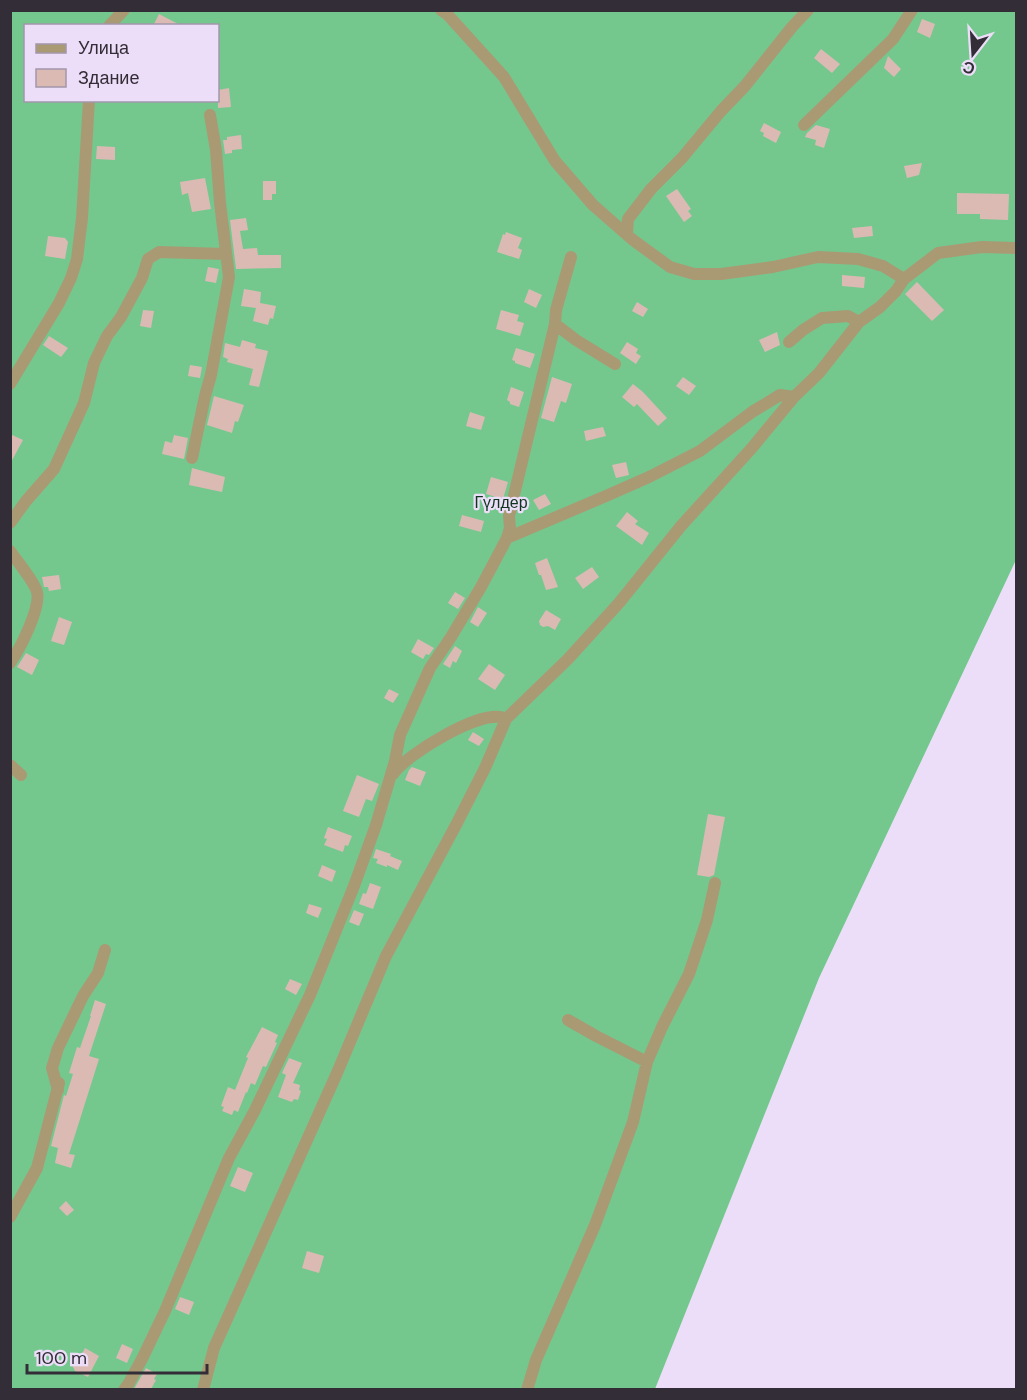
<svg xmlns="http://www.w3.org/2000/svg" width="1027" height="1400" viewBox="0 0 1027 1400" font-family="'DM Sans',sans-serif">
<rect width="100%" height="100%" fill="#ecdef8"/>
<path fill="#74c88e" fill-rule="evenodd" d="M10,11H1016V563L1015,562L819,978L655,1389H11ZM26,26H218V100H26Z"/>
<path fill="#dbbab4" d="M159,14L182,26H153Z
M922,19L935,24L930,38L917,32Z
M821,49L840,64L832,73L814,58Z
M888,56L901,69L894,77L884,68Z
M229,88L231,107L218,108V90Z
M764,123L781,132L776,143L763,136L764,133L760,131Z
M816,125L830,129L824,148L815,145L816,140L805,137L807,133Z
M241,135L242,149L232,150V153L225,154L223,140H227V137Z
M97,146L115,147V160L96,159Z
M922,163L919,175L907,178L904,166Z
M205,178L211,209L192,212L188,193L182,195L180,182Z
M263,181H276V194H272V200H263Z
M677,189L691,209L688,211L692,216L684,222L666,196Z
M957,193L1009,194L1008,220L980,219V214H957Z
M246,218L248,230L240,231L243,249L257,248L258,255H281V268L236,269L230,220Z
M872,226L873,236L854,238L852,228Z
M506,232L522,238L518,248L522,250L519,259L497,252L503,234L505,235Z
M48,236L65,238L68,242L65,259L45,256Z
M208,267L219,269L216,283L205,281Z
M842,275L865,277L864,288L842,286Z
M917,282L944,310L932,321L905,294Z
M244,289L261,292L260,303L276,306L273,319L270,318L268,325L253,321L256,308L241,306Z
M529,289L542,295L536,308L524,302Z
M637,302L648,309L643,317L632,311Z
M143,310L154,311L151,328L140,326Z
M501,310L519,315L517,321L524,323L520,336L496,329Z
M777,332L780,345L765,352L759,340Z
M49,336L68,348L61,357L43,345Z
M242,340L256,344L255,348L268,351L259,387L249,385L253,369L227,362L228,359L223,357L225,343L240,347Z
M627,342L638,349L636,353L641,356L636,364L620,353Z
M516,348L535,354L530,368L515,363V361L512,360Z
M190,365L202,367L200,378L188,376Z
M552,377L572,384L566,403L561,401L554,422L541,418Z
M683,377L696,386L689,395L676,386Z
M633,384L643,392L667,418L658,426L637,404L634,407L622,397Z
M511,387L524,392L519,407L510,404V402L507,400Z
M214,396L244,405L238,422L235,421L232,433L207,425Z
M470,412L485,417L481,430L466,426Z
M603,427L606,436L586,441L584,431Z
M10,434L23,440L10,464Z
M174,435L188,438L184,459L162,454L165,441L172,443Z
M626,462L629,475L616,478L612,465Z
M192,468L225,477L222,492L189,485Z
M491,477L508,482L503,499L486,494Z
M545,494L551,504L539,510L533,500Z
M627,512L638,521L635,524L649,533L642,545L616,526Z
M462,515L484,521L481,532L459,526Z
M547,558L558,587L546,590L541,575H539L535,563Z
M592,567L599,577L583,589L575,578Z
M59,575L61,589L49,591L48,587H44L42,577Z
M455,592L465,598L458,609L448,603Z
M478,607L487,613L478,627L470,622Z
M546,610L561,619L555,630L548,626L543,627L540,625L539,621Z
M59,617L72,622L64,645L51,641Z
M418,639L434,648L429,655L426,654L423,659L411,652Z
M455,646L462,651L456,663L453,661L450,668L443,664Z
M26,653L39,660L32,675L17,667Z
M489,664L505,675L495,690L478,679Z
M389,689L399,694L393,703L384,698Z
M473,732L484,739L479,746L468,740Z
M412,767L426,772L420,786L405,780L409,770Z
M357,775L379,784L372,801L366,799L359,817L343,811Z
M708,814L725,817L714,875L709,877L697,875Z
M328,827L352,836L348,846L345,845L343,852L324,845L327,839L324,838Z
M376,849L391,854L390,856L402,861L398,870L387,865V867L376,863L378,859L373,858Z
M322,865L336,871L332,882L318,876Z
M370,883L381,887L373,909L359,904L363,893L366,894Z
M309,904L322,908L318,918L306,913Z
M354,910L364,914L359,926L349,922Z
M290,979L302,984L296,995L285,989Z
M95,1000L106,1004L89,1056L99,1059L69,1154L75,1155L71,1168L55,1163L58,1148L51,1146L64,1095L66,1096L73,1074L69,1073L77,1047L80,1048L91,1016H90Z
M262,1027L278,1035L275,1042L277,1043L266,1067L263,1066L255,1085L251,1083L247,1093L246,1092L238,1112L234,1110L232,1115L222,1111L224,1107L221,1106L228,1087L235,1090L248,1058L246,1057Z
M289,1058L302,1063L293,1083L300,1085L299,1090L301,1091L298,1100L294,1099L292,1102L278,1097L286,1075L282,1073Z
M238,1167L253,1173L245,1192L230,1186Z
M66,1201L74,1210L67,1216L59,1208Z
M307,1251L324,1256L319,1273L302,1268Z
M180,1297L194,1302L189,1315L175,1309Z
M122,1344L133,1349L127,1363L116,1358Z
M85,1348L99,1356L88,1377L75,1371L72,1365L73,1360L76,1357L80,1358Z
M146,1368L157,1374L154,1379L156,1380L151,1389H134Z"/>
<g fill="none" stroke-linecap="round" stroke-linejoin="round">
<path stroke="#aa9a74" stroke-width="12" d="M441,10L447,14L504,77L555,161L593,205L633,240L670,267L694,274H721L773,267L818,257L858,259L883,266L904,279
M109,26L124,10
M804,125L893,39L912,10
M627,234L628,219L651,189L682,158L721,111L745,86L792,27L808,10
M555,324L576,340L615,364
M789,342L803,330L822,318L848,316L859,322
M10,384L59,303L71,278L77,259L82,218L89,100
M192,458L205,396L211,375L229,277L220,203L216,150L210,115
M10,523L26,501L54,469L84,403L94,363L107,336L121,317L142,278L148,259L159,252L226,254
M507,538L606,496L649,477L700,451L752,412L780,395L794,397
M10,551C17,561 34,581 37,592C41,608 20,649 10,663
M10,765L21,775
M393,774C406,755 484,706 506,719
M647,1062L662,1027L689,974L707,920L715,883
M58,1090L52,1068L58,1048L83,996L98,973L105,950
M10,1217L37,1168L59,1083
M124,1390L129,1383L143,1357L165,1311L229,1158L255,1110L310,995L354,886L376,825L395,761L400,735L430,668L451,637L481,587L507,538L510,528L509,516L555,324L556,310L571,257
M203,1390L214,1348L337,1073L386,956L457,823L485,768L506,719L568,659L619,603L681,526L751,449L794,397L819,373L859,322L880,307L896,291L904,279L938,253L982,247L1016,248
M527,1390L536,1360L595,1225L633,1122L647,1062L596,1036L568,1020"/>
</g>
<g text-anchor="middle" stroke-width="4.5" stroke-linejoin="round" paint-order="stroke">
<g font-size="16" fill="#0f351d" stroke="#ecdef8">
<text x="501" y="508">Гүлдер</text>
</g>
</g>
<rect width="1027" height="1400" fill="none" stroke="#332d37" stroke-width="24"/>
<rect x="24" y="24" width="195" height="78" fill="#ecdef8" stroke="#a297ab" stroke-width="1.5"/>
<rect x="36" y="44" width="30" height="9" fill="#aa9a74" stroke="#a297ab" stroke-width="1.5"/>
<text x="78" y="54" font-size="18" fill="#332d37">Улица</text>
<rect x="36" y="69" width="30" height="18" fill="#dbbab4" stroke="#a297ab" stroke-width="1.5"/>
<text x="78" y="84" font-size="18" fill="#332d37">Здание</text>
<g transform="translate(973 54) rotate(197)" stroke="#ecdef8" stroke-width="4.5" paint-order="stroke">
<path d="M0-4.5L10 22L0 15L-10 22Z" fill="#332d37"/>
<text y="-9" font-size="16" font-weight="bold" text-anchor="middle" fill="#332d37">С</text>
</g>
<path d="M27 1364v9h180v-9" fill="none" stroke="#332d37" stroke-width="3"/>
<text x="36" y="1364" font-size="18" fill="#332d37" stroke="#ecdef8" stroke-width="4.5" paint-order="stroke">100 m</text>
</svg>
